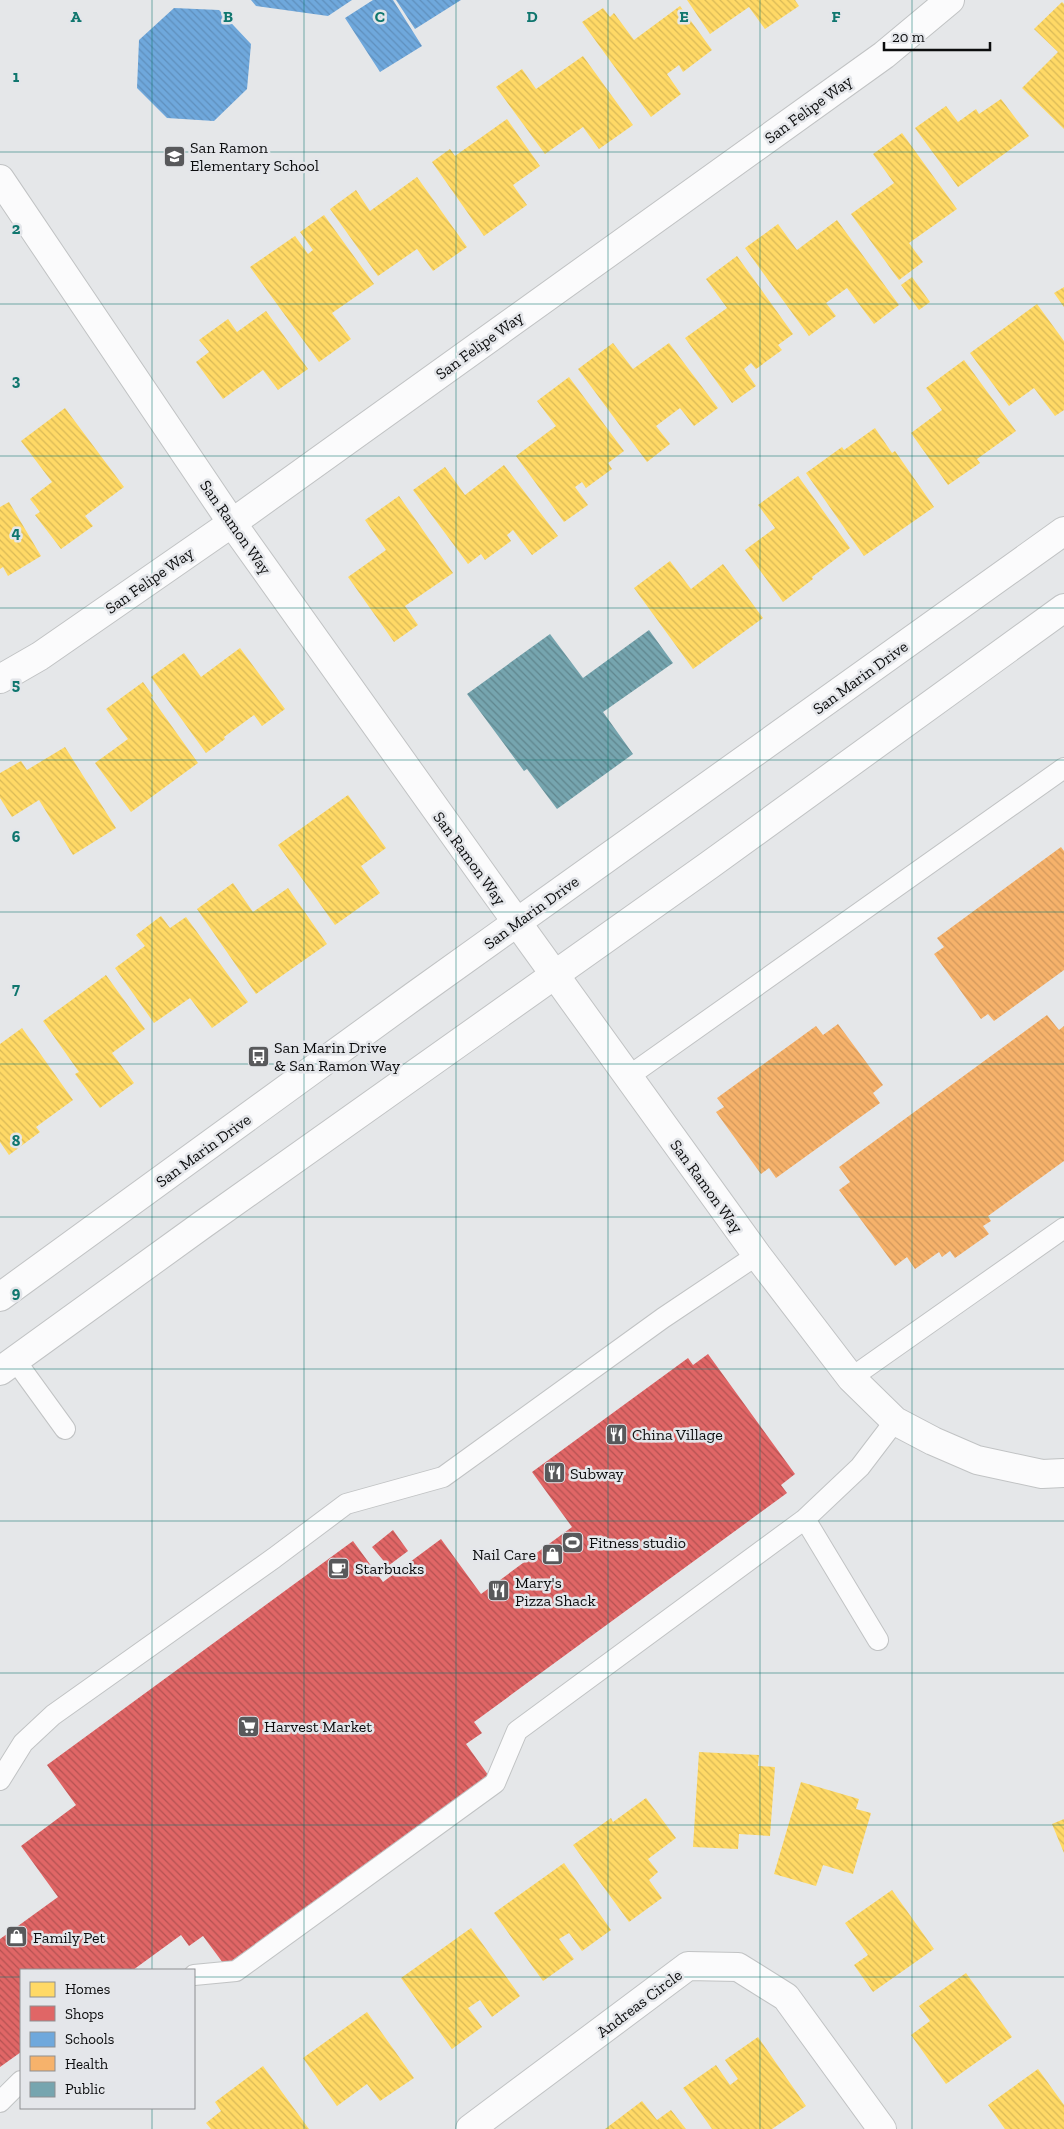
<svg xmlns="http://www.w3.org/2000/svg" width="1064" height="2129" viewBox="0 0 1064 2129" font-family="'Zilla Slab',serif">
<defs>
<pattern id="homes-back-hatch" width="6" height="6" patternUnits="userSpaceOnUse" patternTransform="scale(1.25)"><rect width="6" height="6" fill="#ffd966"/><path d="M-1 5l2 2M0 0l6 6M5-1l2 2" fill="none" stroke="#d9b957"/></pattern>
<pattern id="shops-back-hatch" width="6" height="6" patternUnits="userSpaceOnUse" patternTransform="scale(1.25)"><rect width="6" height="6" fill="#e06666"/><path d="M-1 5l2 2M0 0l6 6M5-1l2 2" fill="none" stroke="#b45252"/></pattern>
<pattern id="schools-back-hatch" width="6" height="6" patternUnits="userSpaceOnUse" patternTransform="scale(1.25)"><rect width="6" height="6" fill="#6fa8dc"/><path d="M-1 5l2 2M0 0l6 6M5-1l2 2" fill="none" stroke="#5f8fbc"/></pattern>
<pattern id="health-back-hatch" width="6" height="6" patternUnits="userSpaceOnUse" patternTransform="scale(1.25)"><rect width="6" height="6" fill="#f6b26b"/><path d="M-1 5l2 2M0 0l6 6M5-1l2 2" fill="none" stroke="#d2985c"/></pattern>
<pattern id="public-back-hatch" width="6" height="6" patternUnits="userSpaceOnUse" patternTransform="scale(1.25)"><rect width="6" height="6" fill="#76a5af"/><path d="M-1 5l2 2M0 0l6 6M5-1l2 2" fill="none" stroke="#5f858d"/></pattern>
</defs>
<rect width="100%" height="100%" fill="#e5e7e9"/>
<path fill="url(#homes-back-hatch)" d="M687,0H795L799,6L765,29L749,7L710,34Z
M1062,2L1064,4V129L1022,88L1058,52L1034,29Z
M680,6L712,50L683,72L679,65L667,74L681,94L651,117L582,22L603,8L610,17L614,13L634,40Z
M583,56L633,125L599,149L583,127L545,154L496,87L522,69L536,89Z
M1001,99L1029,136L958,187L915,128L946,106L958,122L976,109L979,114Z
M507,119L540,166L513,185L527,205L484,236L432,162L450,149L455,156Z
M902,133L957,209L909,243L923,262L899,280L851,214L894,183L873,154Z
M417,177L467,247L433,271L417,249L378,276L330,209L356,190L370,211Z
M324,215L374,284L332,313L351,339L319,362L250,267L295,236L308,254L313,250L300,232Z
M837,220L899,305L874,324L847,288L826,303L836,316L809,336L745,248L778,224L797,250Z
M737,256L793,334L778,345L782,350L756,369L751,363L744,369L756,386L732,403L685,338L727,308L706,279Z
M912,277L930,302L919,310L901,285Z
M1064,287V307L1054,293Z
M1037,304L1064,341V410L1055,416L1034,388L1009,406L970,353Z
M266,311L308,369L278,390L263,370L223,399L196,362L209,352L199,340L228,319L237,332Z
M613,343L633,369L669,343L718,408L694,426L680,408L656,426L670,444L647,462L578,369Z
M964,360L1016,431L977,459L980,463L948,485L911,433L942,410L926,388Z
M569,377L624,451L608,463L612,469L586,488L582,482L575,487L588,505L564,522L516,456L556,426L537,401Z
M65,408L124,487L85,516L93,526L61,549L35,515L40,512L30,499L52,482L21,441Z
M875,428L892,453L895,451L934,507L864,556L806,473L842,447L844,450Z
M504,465L558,536L532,555L513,530L507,535L511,541L485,560L481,554L468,564L413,490L445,467L465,495Z
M798,476L850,548L812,577L813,579L783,602L745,550L775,528L758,505Z
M399,496L453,573L405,606L418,625L394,642L348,577L386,550L365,520Z
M9,502L41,556L8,576L3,567L0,569V507Z
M670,561L691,589L723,564L763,618L693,669L634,588Z
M240,648L285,709L262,726L254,715L224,737L225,739L206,753L151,677L184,653L201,677Z
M143,682L153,696L151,697L198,763L131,812L95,763L128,739L106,709Z
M65,747L116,828L73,855L39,800L12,817L0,798V773L21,761L27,770Z
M348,795L386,848L361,866L380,893L335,925L278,845Z
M233,883L253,912L288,888L327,944L256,994L197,909Z
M161,916L170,928L186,917L248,1002L212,1028L190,998L154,1023L115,968L145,946L136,935Z
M106,975L145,1029L112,1053L134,1083L100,1108L75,1074L79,1072L43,1021Z
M22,1028L73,1100L36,1127L40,1132L9,1155L0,1142V1044Z
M699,1752L759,1755L758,1766L775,1767L770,1836L739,1834L738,1849L693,1847Z
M801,1782L859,1799L856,1809L871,1813L853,1874L823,1865L816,1886L774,1874Z
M646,1798L676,1838L648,1859L658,1872L649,1880L662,1898L629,1922L573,1845L611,1818L613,1822Z
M1064,1819V1853L1052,1824Z
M564,1863L611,1930L582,1951L569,1933L559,1939L574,1959L543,1981L494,1913Z
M892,1890L934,1949L873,1992L854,1965L868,1955L845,1923Z
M471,1928L520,1996L492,2017L480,2000L468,2008L482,2027L452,2049L401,1978Z
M966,1973L1012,2037L946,2084L911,2035L930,2021L919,2006Z
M367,2012L414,2078L380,2101L367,2084L337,2106L303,2058Z
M758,2037L806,2106L772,2129H712L683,2088L716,2065L730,2085L738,2079L725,2060Z
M263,2066L309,2129H211L206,2123L221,2111L215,2102Z
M1038,2069L1064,2105V2129H1005L988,2105Z
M642,2101L657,2120L671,2110L686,2129H605Z"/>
<path fill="url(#shops-back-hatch)" d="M708,1354L795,1474L781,1485L787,1493L474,1722L482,1733L466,1744L491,1779L229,1971L203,1936L189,1946L181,1935L133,1970H21V2052L0,2067V1939L58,1897L21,1846L76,1805L47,1765L353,1541L383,1582L441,1539L481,1594L572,1527L532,1472L688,1358L693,1365Z
M393,1530L408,1551L388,1566L372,1547Z"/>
<path fill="url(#schools-back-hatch)" d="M251,0H352L328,16L256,6Z
M373,0H393L422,46L380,72L345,18Z
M396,0H461L415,29Z
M174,8L219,10L251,44L247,89L214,121L167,118L137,88L139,40Z"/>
<path fill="url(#health-back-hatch)" d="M1061,847L1064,851V970L994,1021L988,1014L981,1019L934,954L944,947L937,938Z
M1047,1015L1059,1030L1064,1026V1161L988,1216L991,1221L983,1226L989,1234L955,1258L950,1251L942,1257L939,1252L915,1269L907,1257L895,1266L839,1190L850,1182L839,1167Z
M838,1024L883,1085L873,1093L880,1103L776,1178L769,1168L761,1174L716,1112L724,1107L717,1098L816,1026L823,1035Z"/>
<path fill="url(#public-back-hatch)" d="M649,630L673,663L603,712L633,754L557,809L527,769L524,771L467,694L550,634L583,678Z"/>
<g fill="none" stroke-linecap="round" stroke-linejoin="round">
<defs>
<path id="lane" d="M629,1076L1064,768
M15,1360L65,1429
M851,1378L1064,1228
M805,1519L860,1467L895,1421
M0,1780L23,1743L53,1715L274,1558L346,1504L443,1477L663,1318L757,1255
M194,1975L236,1971L495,1783L517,1731L805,1519L878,1640
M0,2102L21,2081"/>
<path id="street" d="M0,179L232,523L490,885L757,1255L851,1378L895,1421L933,1441L977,1460L1042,1474L1064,1473
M0,679L40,656L232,523L884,55L950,0
M470,2129L688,1966L738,1967L786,1997L882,2129"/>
<path id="secondary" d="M0,1297L414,996L1064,531
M0,1371L202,1225L708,866L1064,608"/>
</defs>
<use href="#lane" stroke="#c1c3c4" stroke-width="22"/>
<use href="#street" stroke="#c1c3c4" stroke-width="30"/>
<use href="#secondary" stroke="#c1c3c4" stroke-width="30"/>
<use href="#lane" stroke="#fbfbfc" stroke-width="20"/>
<use href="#street" stroke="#fbfbfc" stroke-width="28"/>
<use href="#secondary" stroke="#fbfbfc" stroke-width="28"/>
</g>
<path fill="none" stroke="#0f766e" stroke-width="1" stroke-opacity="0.55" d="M152,0V1970M304,0V2129M456,0V2129M608,0V2129M760,0V2129M912,0V2129M0,152H1064M0,304H1064M0,456H1064M0,608H1064M0,760H1064M0,912H1064M0,1064H1064M0,1217H1064M0,1369H1064M0,1521H1064M0,1673H1064M0,1825H1064M0,1977H21M194,1977H1064M152,2108V2129"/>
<defs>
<symbol id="school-square" viewBox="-11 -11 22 22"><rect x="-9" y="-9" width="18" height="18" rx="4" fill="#58595b" stroke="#e4e6ea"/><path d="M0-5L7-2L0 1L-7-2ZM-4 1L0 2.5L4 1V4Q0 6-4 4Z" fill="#fff"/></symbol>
<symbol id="bus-square" viewBox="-11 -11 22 22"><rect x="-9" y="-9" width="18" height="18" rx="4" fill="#58595b" stroke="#e4e6ea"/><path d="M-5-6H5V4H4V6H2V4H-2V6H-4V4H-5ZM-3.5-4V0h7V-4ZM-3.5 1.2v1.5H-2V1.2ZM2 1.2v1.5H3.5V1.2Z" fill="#fff"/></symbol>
<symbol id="restaurant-square" viewBox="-11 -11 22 22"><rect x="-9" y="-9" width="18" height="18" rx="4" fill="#58595b" stroke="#e4e6ea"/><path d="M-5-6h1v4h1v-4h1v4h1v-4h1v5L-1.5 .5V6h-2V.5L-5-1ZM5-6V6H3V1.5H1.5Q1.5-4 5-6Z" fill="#fff"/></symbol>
<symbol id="stadium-square" viewBox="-11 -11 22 22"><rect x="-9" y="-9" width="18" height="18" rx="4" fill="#58595b" stroke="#e4e6ea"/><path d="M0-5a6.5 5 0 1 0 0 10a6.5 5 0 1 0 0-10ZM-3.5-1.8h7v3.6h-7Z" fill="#fff"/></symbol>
<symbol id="shop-square" viewBox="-11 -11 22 22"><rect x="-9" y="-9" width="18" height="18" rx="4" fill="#58595b" stroke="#e4e6ea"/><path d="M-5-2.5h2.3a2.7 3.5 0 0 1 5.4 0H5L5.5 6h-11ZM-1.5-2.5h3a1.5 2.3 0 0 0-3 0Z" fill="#fff"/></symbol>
<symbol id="cafe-square" viewBox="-11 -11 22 22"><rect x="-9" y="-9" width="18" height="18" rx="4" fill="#58595b" stroke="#e4e6ea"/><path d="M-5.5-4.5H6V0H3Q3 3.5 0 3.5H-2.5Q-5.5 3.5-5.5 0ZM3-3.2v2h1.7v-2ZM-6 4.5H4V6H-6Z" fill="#fff"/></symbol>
<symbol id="supermarket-square" viewBox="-11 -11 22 22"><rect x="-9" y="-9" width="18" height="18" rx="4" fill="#58595b" stroke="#e4e6ea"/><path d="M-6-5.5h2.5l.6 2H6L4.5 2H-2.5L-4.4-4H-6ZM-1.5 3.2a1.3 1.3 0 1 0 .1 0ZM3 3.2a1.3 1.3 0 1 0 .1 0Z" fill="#fff"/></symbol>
</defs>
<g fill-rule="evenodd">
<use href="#school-square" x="162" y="144" width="25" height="25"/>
<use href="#bus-square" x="246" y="1044" width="25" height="25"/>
<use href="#restaurant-square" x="604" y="1422" width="25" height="25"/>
<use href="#restaurant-square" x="542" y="1460" width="25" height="25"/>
<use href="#stadium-square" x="560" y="1530" width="25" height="25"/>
<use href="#shop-square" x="540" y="1542" width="25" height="25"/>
<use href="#cafe-square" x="326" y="1556" width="25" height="25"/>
<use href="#restaurant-square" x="486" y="1578" width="25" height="25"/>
<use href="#supermarket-square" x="236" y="1714" width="25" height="25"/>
<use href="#shop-square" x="4" y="1924" width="25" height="25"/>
</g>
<g text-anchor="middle" stroke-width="5" stroke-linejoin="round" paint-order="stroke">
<g font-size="16" fill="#0c0d0e" stroke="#e4e6ea">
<text transform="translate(808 109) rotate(-36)" y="6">San Felipe Way</text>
<text transform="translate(479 345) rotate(-36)" y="6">San Felipe Way</text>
<text transform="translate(236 527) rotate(55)" y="6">San Ramon Way</text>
<text transform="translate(149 580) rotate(-35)" y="6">San Felipe Way</text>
<text transform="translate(860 677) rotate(-36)" y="6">San Marin Drive</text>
<text transform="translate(470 858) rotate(54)" y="6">San Ramon Way</text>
<text transform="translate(531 912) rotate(-36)" y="6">San Marin Drive</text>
<text transform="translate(203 1150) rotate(-36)" y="6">San Marin Drive</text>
<text transform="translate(707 1186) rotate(54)" y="6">San Ramon Way</text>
<text transform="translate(639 2003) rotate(-37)" y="6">Andreas Circle</text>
</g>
<g font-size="16" fill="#0c0d0e" stroke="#e4e6ea" text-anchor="start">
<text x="190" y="153">San Ramon<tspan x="190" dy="18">Elementary School</tspan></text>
<text x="274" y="1053">San Marin Drive<tspan x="274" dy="18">&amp; San Ramon Way</tspan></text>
<text x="632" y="1440">China Village</text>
<text x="570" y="1479">Subway</text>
<text x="589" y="1548">Fitness studio</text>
<text x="536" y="1560" text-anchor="end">Nail Care</text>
<text x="355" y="1574">Starbucks</text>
<text x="515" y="1588">Mary's<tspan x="515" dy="18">Pizza Shack</tspan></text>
<text x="264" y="1732">Harvest Market</text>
<text x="33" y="1943">Family Pet</text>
</g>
</g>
<g font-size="16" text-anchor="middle" font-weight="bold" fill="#0f766e" stroke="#e4e6ea" stroke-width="5" stroke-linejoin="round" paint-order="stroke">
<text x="76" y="22">A</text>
<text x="228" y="22">B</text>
<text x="380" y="22">C</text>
<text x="532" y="22">D</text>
<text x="684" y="22">E</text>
<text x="836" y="22">F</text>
<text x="16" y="82">1</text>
<text x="16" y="234">2</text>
<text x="16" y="386">3</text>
<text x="16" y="538">4</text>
<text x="16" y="690">5</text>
<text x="16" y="842">6</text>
<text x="16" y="994">7</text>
<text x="16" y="1146">8</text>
<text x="16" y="1298">9</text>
</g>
<rect x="20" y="1969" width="175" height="140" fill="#e4e6ea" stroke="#8e8f92"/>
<rect x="30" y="1982" width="25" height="15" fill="#ffd966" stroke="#8e8f92"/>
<text x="65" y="1994" font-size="15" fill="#0c0d0e">Homes</text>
<rect x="30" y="2006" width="25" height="15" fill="#e06666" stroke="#8e8f92"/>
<text x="65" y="2019" font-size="15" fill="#0c0d0e">Shops</text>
<rect x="30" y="2032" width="25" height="15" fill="#6fa8dc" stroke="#8e8f92"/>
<text x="65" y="2044" font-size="15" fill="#0c0d0e">Schools</text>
<rect x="30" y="2056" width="25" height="15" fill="#f6b26b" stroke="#8e8f92"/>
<text x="65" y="2069" font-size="15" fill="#0c0d0e">Health</text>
<rect x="30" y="2082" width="25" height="15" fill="#76a5af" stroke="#8e8f92"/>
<text x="65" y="2094" font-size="15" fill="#0c0d0e">Public</text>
<path d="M884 42v8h106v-8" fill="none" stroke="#0c0d0e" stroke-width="2.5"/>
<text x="892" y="42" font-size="15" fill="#0c0d0e" stroke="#e4e6ea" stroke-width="4" paint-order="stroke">20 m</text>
</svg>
